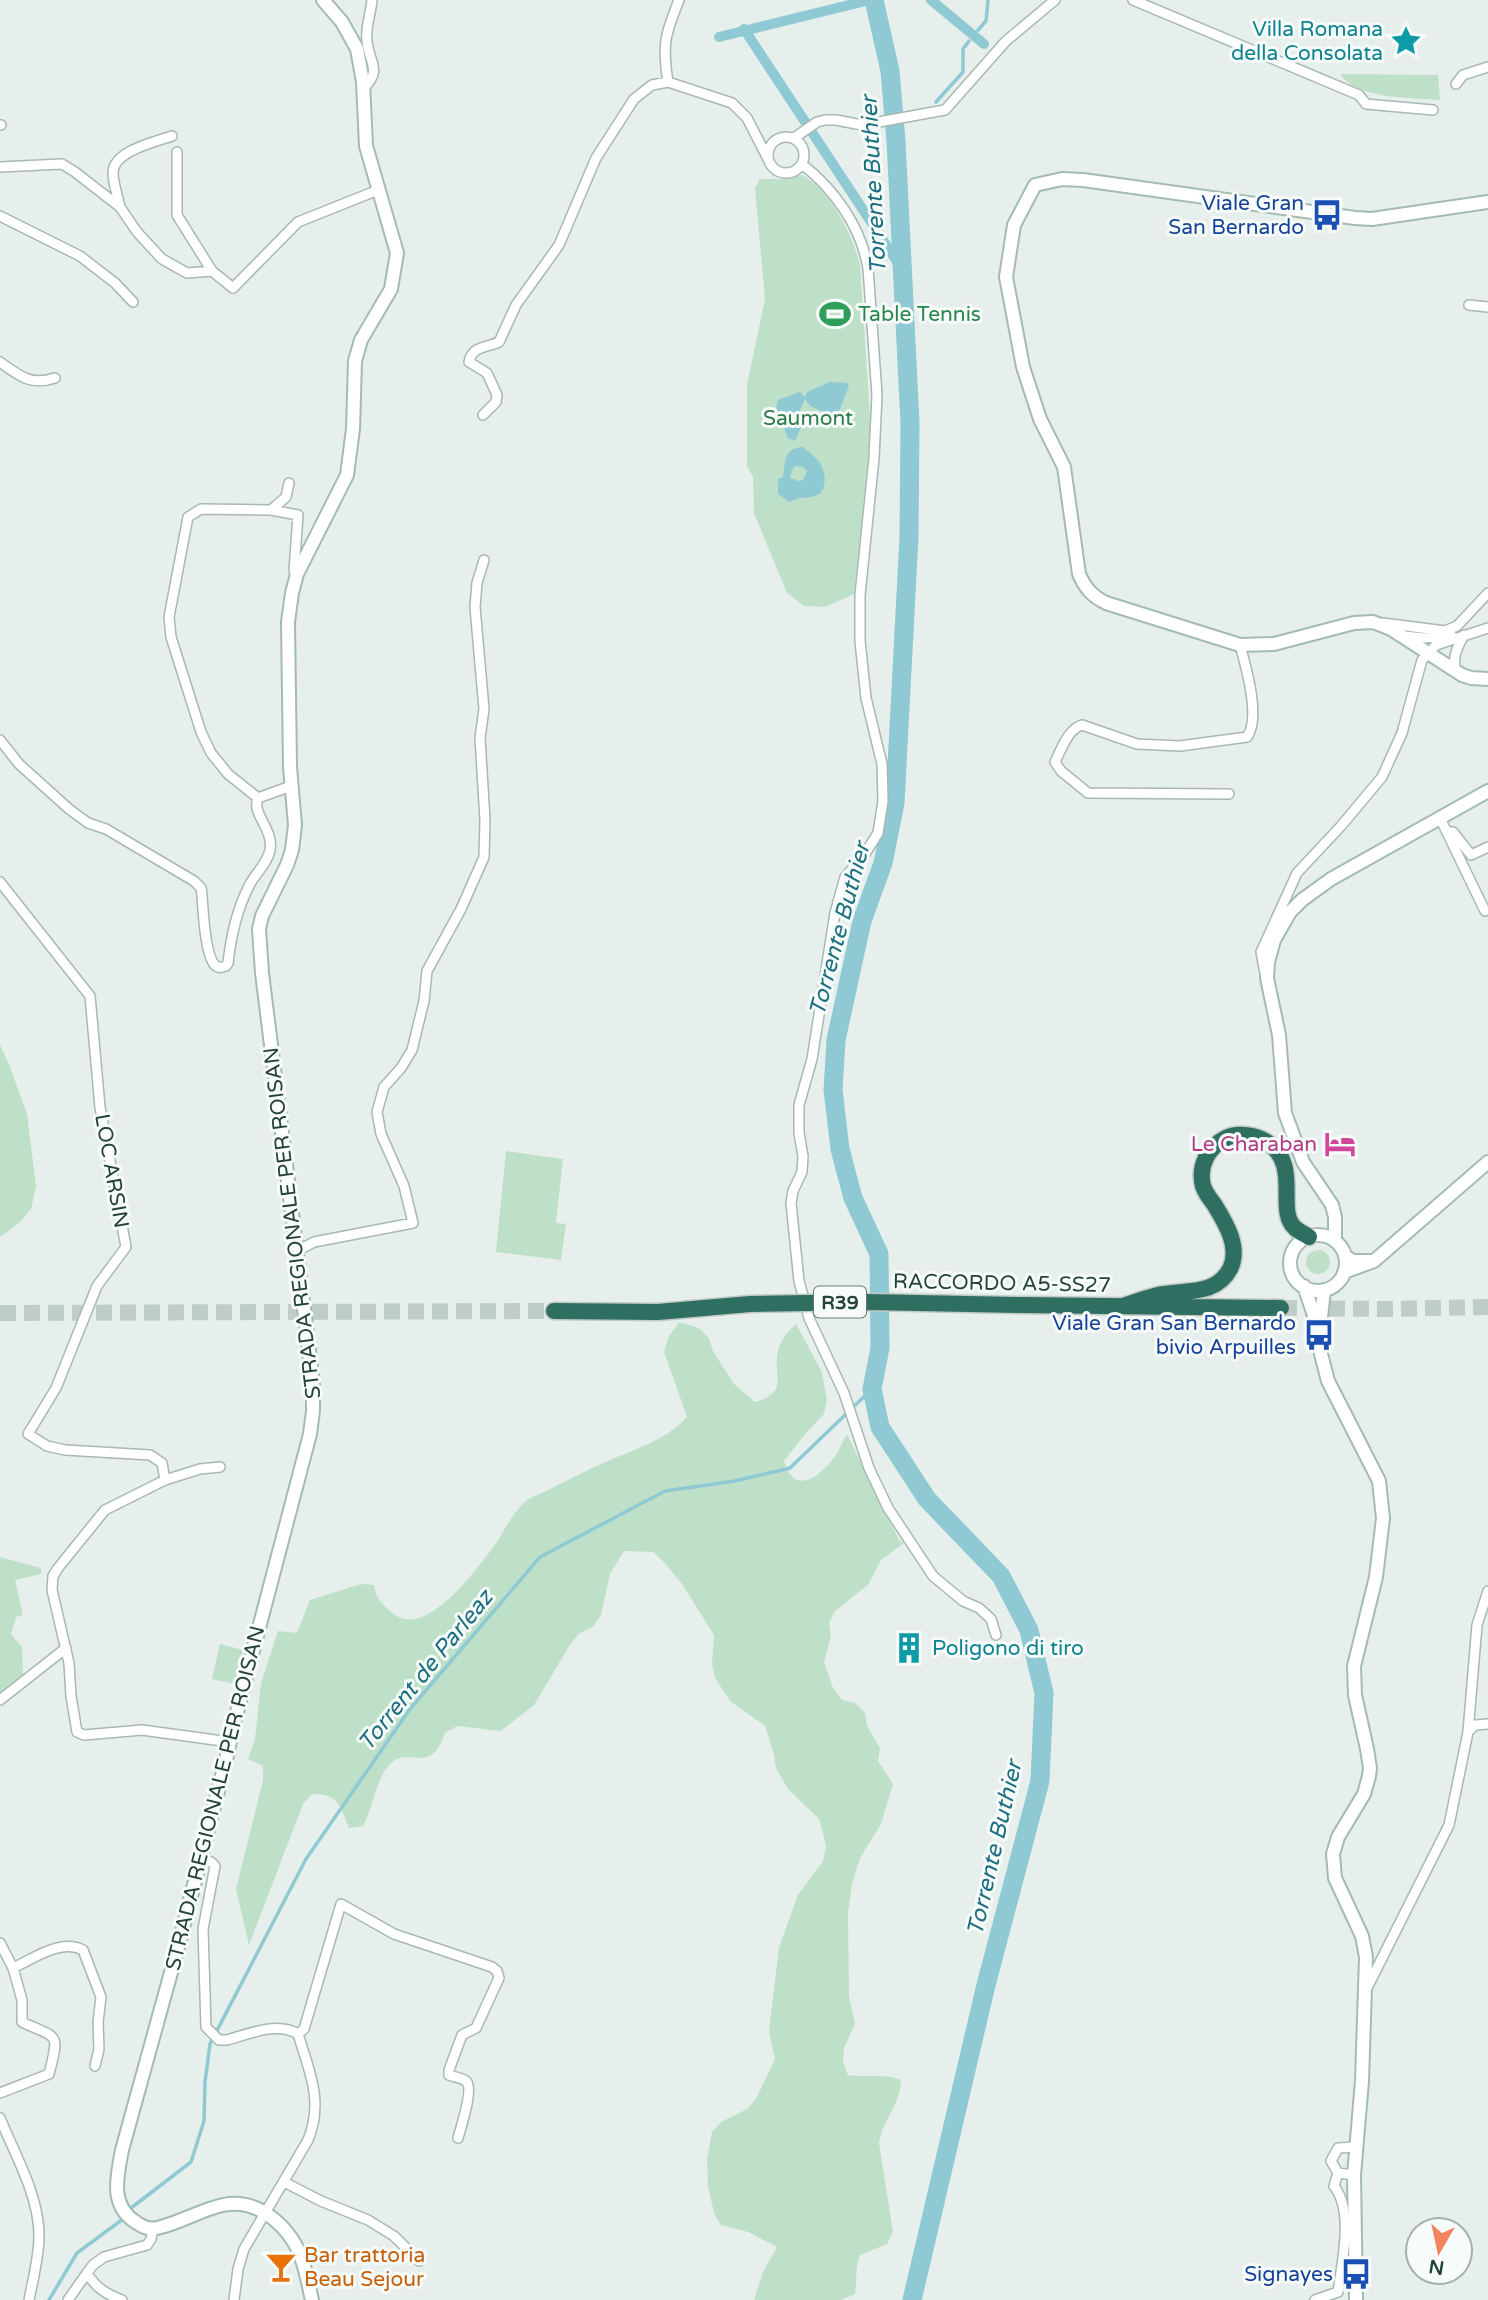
<svg xmlns="http://www.w3.org/2000/svg" width="1488" height="2300" viewBox="0 0 1488 2300" font-family="'Varela Round',sans-serif">
<rect width="100%" height="100%" fill="#e6efeb"/>
<path fill="#bfe0c8" d="M1340,74L1438,75L1440,100C1413,98 1356,99 1340,74Z
M802,175C830,190 853,235 860,265L871,432L854,594L825,607L804,606L787,593L754,513L753,477L747,466V385L765,299L755,188L760,179H783Z
M0,1045L9,1064L27,1114L36,1186L31,1209L20,1222L0,1237Z
M506,1151L563,1159L556,1223L566,1224L561,1260L496,1252Z
M1306 1262a12 12 0 1 1 24 0a12 12 0 1 1-24 0Z
M679,1322L699,1328L709,1338L713,1351L734,1384L755,1402C787,1392 775,1381 777,1358C778,1343 786,1333 796,1324L822,1372L827,1400L824,1414L805,1434L784,1461C794,1495 817,1479 833,1459C839,1452 842,1442 847,1434L899,1540L904,1543L881,1560L868,1585L835,1611L829,1623L831,1636L824,1662L833,1688L842,1700L855,1703L865,1713L867,1726L880,1748L878,1761L893,1784L881,1824L860,1858L852,1884L848,1912L849,1996L855,2024L844,2048L843,2062L848,2075C867,2078 884,2073 901,2080C900,2106 883,2119 879,2143L893,2232L887,2244L860,2255C855,2268 857,2280 855,2294L841,2300H754L763,2272L777,2247L748,2232L721,2225L714,2213L708,2186L707,2159L712,2132L721,2122L747,2109L756,2099L775,2059L769,2031L779,1947L798,1895L823,1861L826,1846L823,1833L819,1819L788,1789L776,1768L774,1754L765,1726L730,1701L715,1678L712,1664L714,1635L682,1584L664,1562L653,1552L624,1551L610,1574L601,1615L593,1627L580,1633L571,1643L534,1705L501,1731L457,1726L445,1733C430,1778 408,1744 389,1765C376,1779 373,1808 363,1826L349,1828C340,1806 339,1794 312,1794L303,1804L249,1945L236,1889L263,1780V1766L248,1759L255,1739L261,1683L278,1631L297,1633L310,1600L361,1584L374,1585C376,1599 383,1605 394,1614C426,1639 475,1571 492,1549C503,1534 511,1514 526,1501C533,1496 543,1493 550,1489C568,1480 585,1471 603,1463C630,1451 667,1440 687,1417L664,1352L668,1338Z
M0,1557L41,1568V1574L15,1580L23,1615L16,1617L11,1634L22,1647L23,1676L0,1695Z
M220,1644L243,1650L235,1684L212,1679Z"/>
<path fill="#8ec9d4" fill-rule="evenodd" d="M830,382L847,383L849,386L839,411L828,414L810,406L805,399L798,415L802,425L795,441L788,438L776,408L778,400L800,392L805,397L807,392Z
M803,447C809,452 819,459 822,467C826,475 827,493 815,496C806,499 799,496 789,502L778,494V479L783,477C786,460 783,449 803,447ZM795,466L803,467L807,471L803,480L799,481L790,478L792,470Z"/>
<g fill="none" stroke-linecap="round" stroke-linejoin="round">
<path stroke="#8ec9d4" stroke-width="3.5" d="M978,30L986,21L988,0
M936,102L963,72V49L969,41
M131,2208L191,2162L204,2121L205,2082L210,2044L306,1859L410,1709L540,1557L665,1491L735,1481L790,1468L872,1389
M49,2300L77,2253L123,2219"/>
<path stroke="#8ec9d4" stroke-width="10" d="M931,0L984,44
M744,29L902,269
M719,37L870,0"/>
<path stroke="#8ec9d4" stroke-width="19" d="M874,0L890,71L896,141L910,423L909,537L895,803L883,863L862,921L836,1040L833,1090L840,1149L853,1198L879,1254L880,1348L872,1389L880,1427L927,1499L1001,1576L1029,1630L1044,1693L1040,1781L986,1985L912,2300"/>
<path stroke="#bfccc8" stroke-width="16" stroke-dasharray="16 8" stroke-linecap="butt" d="M1281,1308L1385,1309L1488,1307
M0,1313L554,1311"/>
<defs>
<path id="street" d="M679,0C665,35 662,44 668,82L732,103L747,118L768,159
M1133,0L1359,95L1366,104L1433,110
M1456,84L1463,75L1488,67
M363,89C383,70 369,63 367,41C365,28 371,13 372,0
M0,125H1
M768 155a18 18 0 1 1 36 0a18 18 0 1 1-36 0Z
M794,138L817,122L825,120H836L862,125L945,110L1006,41L1055,0
M177,152V215L212,271L233,288L298,222L378,190
M802,164C835,190 861,227 868,268L877,395L874,458L860,595V641L866,698L882,764L883,801L878,833L863,857L845,877L835,913L812,1059L799,1105V1133L803,1156L802,1172L793,1191L791,1203L799,1281L809,1318L844,1393L869,1468L888,1508L933,1576L963,1601L979,1608L991,1619L996,1635
M0,167L62,164L75,172L120,207L137,232L162,259L187,273L212,271
M120,207C118,196 113,184 113,173C113,151 155,142 172,136
M0,216L80,256L115,283L133,302
M1469,305L1488,307
M0,362C19,376 31,386 55,378
M483,415L496,402L497,395L487,373L469,362C472,346 486,348 499,342L516,305L559,245L596,158L634,99L652,85L668,82
M271,510L298,515L294,571L297,574
M1383,623L1445,631L1457,626L1488,593
M1404,636L1424,638L1452,636
M1456,672C1452,657 1457,648 1464,635
M0,740L19,764L69,809L88,823L106,829L194,881L201,888L202,895C203,909 205,958 216,966C220,969 222,967 226,966L228,963C231,936 236,912 248,888C254,874 267,865 270,850C274,829 251,814 258,798L291,786
M1229,794L1088,793L1061,771L1055,762C1061,750 1068,729 1082,725L1137,744L1180,746L1247,737C1261,718 1246,667 1240,645
M258,798L228,774L211,753L201,732L171,637L169,617L188,517L201,509L271,510L286,497L289,483
M1440,818L1485,911
M1449,832H1453L1471,855L1488,847
M0,882L90,996L100,1107L126,1247L97,1286L56,1388L28,1434L47,1446L65,1450L150,1455L162,1463L165,1480
M1265,973L1261,952L1297,873L1341,826L1382,777L1402,733L1422,660L1436,645L1488,628
M297,1251L314,1242L413,1223L404,1186L381,1134L377,1112L384,1087L401,1068L412,1050L424,1001L427,971L461,909L484,857L485,820L480,738L484,709L475,607L477,583L484,560
M220,1467L200,1469L165,1480L105,1510L58,1568L53,1576L52,1590L69,1663L71,1696L77,1732L84,1735L142,1730L230,1742
M0,1700L66,1648
M1468,1732L1475,1725L1488,1724
M201,1859L211,1862L215,1866L203,1929L206,2027L219,2040H227C249,2034 277,2021 298,2034C309,2071 324,2101 308,2140L244,2249L238,2269L234,2300
M0,1943L13,1968L22,2000V2022C58,2039 60,2031 49,2074L0,2093
M13,1968C33,1959 61,1938 83,1950L101,1997L98,2022L99,2049L95,2066
M1367,1988L1449,1825L1468,1732L1477,1625L1488,1591
M298,2034L304,2029L341,1904L394,1934L492,1967L497,1971L499,1978L476,2028L462,2035L449,2070V2075C454,2077 462,2078 466,2081C474,2088 461,2127 458,2138
M0,2118C15,2155 39,2195 39,2236C39,2257 33,2279 29,2300
M1354,2175L1338,2173L1331,2161L1338,2148L1356,2147
M284,2182L321,2201L368,2220L394,2236L419,2261
M68,2300L87,2273
M122,2300C106,2294 96,2288 87,2273L93,2265L104,2257L147,2245L151,2239L153,2229
M1315,2300L1338,2292C1342,2262 1354,2211 1334,2186L1338,2173"/>
<path id="secondary" d="M1488,202L1372,219L1355,218L1083,180L1062,179L1035,185L1014,225L1006,277L1023,367L1040,419L1064,467L1079,574C1085,588 1092,596 1106,603L1240,645L1274,644L1354,623L1373,622L1391,629L1462,675L1471,678L1488,679
M1290 1263a28 28 0 1 1 56 0a28 28 0 1 1-56 0Z
M1335,1241V1217L1332,1205L1303,1162L1285,1113L1279,1035L1267,978L1268,962L1274,940L1290,912L1302,900L1331,879L1488,791
M1374,1261L1488,1162
M1344,1272L1374,1261H1353L1345,1256
M1304,1286L1318,1327
M1324,1290L1319,1335L1321,1354L1328,1381L1379,1481L1383,1518L1376,1577L1354,1666L1355,1695L1367,1749L1370,1768L1369,1776L1364,1794L1338,1837L1333,1854L1335,1878L1362,1936L1366,1957L1362,2081L1354,2175L1356,2300
M312,2300C309,2288 307,2275 303,2263C293,2230 260,2197 223,2205C200,2210 180,2223 157,2228C149,2230 143,2227 137,2223C109,2206 117,2177 122,2150L178,1947L226,1760L233,1727L310,1434L313,1411V1385L307,1333L262,973L259,929L262,916L287,865L292,850L295,825L290,767L288,622L292,593L297,574L347,475L353,429L355,361L361,340L391,289L397,253L366,146L363,82L357,49L342,22L323,0"/>
<path id="highway" d="M1022,1305L1281,1308
M1123,1306C1136,1302 1150,1296 1164,1294C1188,1290 1216,1295 1230,1269C1241,1247 1225,1222 1214,1204C1210,1199 1205,1192 1203,1186C1198,1166 1208,1147 1226,1138C1238,1132 1256,1135 1267,1142C1302,1165 1275,1210 1295,1228C1299,1232 1305,1234 1309,1237
M554,1311L658,1312"/>
</defs>
<use href="#street" stroke="#a8b8b2" stroke-width="12"/>
<use href="#secondary" stroke="#a4bbb3" stroke-width="16"/>
<use href="#highway" stroke="#c2cac8" stroke-width="19"/>
<use href="#street" stroke="#fff" stroke-width="9"/>
<use href="#secondary" stroke="#fff" stroke-width="12"/>
<use href="#highway" stroke="#2f6f62" stroke-width="16"/>
<defs>
<path id="highway-bridge" d="M658,1312L750,1304L868,1302L1022,1305"/>
</defs>
<use href="#highway-bridge" stroke="#c2cac8" stroke-width="19" stroke-linecap="butt"/>
<use href="#highway-bridge" stroke="#2f6f62" stroke-width="16"/>
</g>
<defs>
<symbol id="sight-bare" viewBox="-9 -9 18 18"><path d="M0-6L1.8-2.2L6-1.7L2.9 1.2L3.7 5.4L0 3.3L-3.7 5.4L-2.9 1.2L-6-1.7L-1.8-2.2Z" fill="#0f9aa8" stroke="#f7fbf9" stroke-width="2.5" paint-order="stroke"/></symbol>
<symbol id="bus-bare" viewBox="-9 -9 18 18"><path d="M-5-6H5V4H4V6H2V4H-2V6H-4V4H-5ZM-3.5-4V0h7V-4ZM-3.5 1.2v1.5H-2V1.2ZM2 1.2v1.5H3.5V1.2Z" fill="#1a4fb4" stroke="#f7fbf9" stroke-width="2.5" paint-order="stroke"/></symbol>
<symbol id="stadium-bare" viewBox="-9 -9 18 18"><path d="M0-5a6.5 5 0 1 0 0 10a6.5 5 0 1 0 0-10ZM-3.5-1.8h7v3.6h-7Z" fill="#2e9e5b" stroke="#f7fbf9" stroke-width="2.5" paint-order="stroke"/></symbol>
<symbol id="hotel-bare" viewBox="-9 -9 18 18"><path d="M-6-4.5h1.5V1H6V5H4.5V3h-9V5H-6ZM-4 0a1.8 1.8 0 1 1 3.6 0ZM.5 0V-2.5h3Q6-2.5 6 0Z" fill="#d1479c" stroke="#f7fbf9" stroke-width="2.5" paint-order="stroke"/></symbol>
<symbol id="building-bare" viewBox="-9 -9 18 18"><path d="M-4-6H4V6H1V3H-1V6H-4ZM-2.5-4.3h1.7v1.8h-1.7ZM.8-4.3h1.7v1.8H.8ZM-2.5-1h1.7V.8h-1.7ZM.8-1h1.7V.8H.8Z" fill="#0f9aa8" stroke="#f7fbf9" stroke-width="2.5" paint-order="stroke"/></symbol>
<symbol id="bar-bare" viewBox="-9 -9 18 18"><path d="M-6-5H6L.8 .8V4.5H3.5V6h-7V4.5H-.8V.8Z" fill="#e8710a" stroke="#f7fbf9" stroke-width="2.5" paint-order="stroke"/></symbol>
</defs>
<g fill-rule="evenodd">
<use href="#sight-bare" x="1384" y="19" width="44" height="44"/>
<use href="#bus-bare" x="1305" y="193" width="44" height="44"/>
<use href="#stadium-bare" x="813" y="292" width="44" height="44"/>
<use href="#hotel-bare" x="1318" y="1122" width="44" height="44"/>
<use href="#bus-bare" x="1297" y="1313" width="44" height="44"/>
<use href="#building-bare" x="887" y="1626" width="44" height="44"/>
<use href="#bar-bare" x="259" y="2245" width="44" height="44"/>
<use href="#bus-bare" x="1334" y="2252" width="44" height="44"/>
</g>
<g text-anchor="middle" stroke-width="6" stroke-linejoin="round" paint-order="stroke">
<rect fill="#f7fbf9" stroke="#637a73" stroke-width="2" x="814" y="1286.5" width="52" height="31" rx="5"/>
<g font-size="19" font-weight="bold" fill="#24423a">
<text x="840" y="1309">R39</text>
</g>
<g font-size="21" fill="#0d838f" stroke="#f7fbf9" text-anchor="end">
<text x="1383" y="36">Villa Romana<tspan x="1383" dy="24">della Consolata</tspan></text>
<text x="932" y="1655" text-anchor="start">Poligono di tiro</text>
</g>
<g font-size="21" fill="#164399" stroke="#f7fbf9" text-anchor="end">
<text x="1304" y="210">Viale Gran<tspan x="1304" dy="24">San Bernardo</tspan></text>
<text x="1296" y="1330">Viale Gran San Bernardo<tspan x="1296" dy="24">bivio Arpuilles</tspan></text>
<text x="1333" y="2281">Signayes</text>
</g>
<g font-size="21" fill="#27864d" stroke="#f7fbf9" text-anchor="start">
<text x="858" y="321">Table Tennis</text>
</g>
<g font-size="21" fill="#2d7a4b" stroke="#f7fbf9">
<text x="808" y="425">Saumont</text>
</g>
<g font-size="21" fill="#b23c85" stroke="#f7fbf9" text-anchor="end">
<text x="1317" y="1151">Le Charaban</text>
</g>
<g font-size="21" fill="#24423a" stroke="#f7fbf9">
<text transform="translate(112 1171) rotate(80)" y="7">LOC ARSIN</text>
<text transform="translate(292 1223) rotate(-97)" y="7">STRADA REGIONALE PER ROISAN</text>
<text transform="translate(1002 1283) rotate(1)" y="7">RACCORDO A5-SS27</text>
<text transform="translate(215 1798) rotate(-76)" y="7">STRADA REGIONALE PER ROISAN</text>
</g>
<g font-size="21" fill="#c56008" stroke="#f7fbf9" text-anchor="start">
<text x="304" y="2262">Bar trattoria<tspan x="304" dy="24">Beau Sejour</tspan></text>
</g>
<g font-size="23" font-style="italic" fill="#1c6f80" stroke="#f7fbf9">
<text transform="translate(873 185) rotate(-93)" y="8">Torrente Buthier</text>
<text transform="translate(839 929) rotate(-75)" y="8">Torrente Buthier</text>
<text transform="translate(425 1670) rotate(-51)" y="8">Torrent de Parleaz</text>
<text transform="translate(994 1848) rotate(-77)" y="8">Torrente Buthier</text>
</g>
</g>
<g transform="translate(1439 2251) rotate(189)"><circle r="33" fill="#f7fbf9" stroke="#a3b1ad" stroke-width="2"/>
<path d="M0-5L12 26L0 18L-12 26Z" fill="#f4845f"/>
<text y="-10" font-size="19" font-weight="bold" text-anchor="middle" fill="#24423a">N</text>
</g>
</svg>
